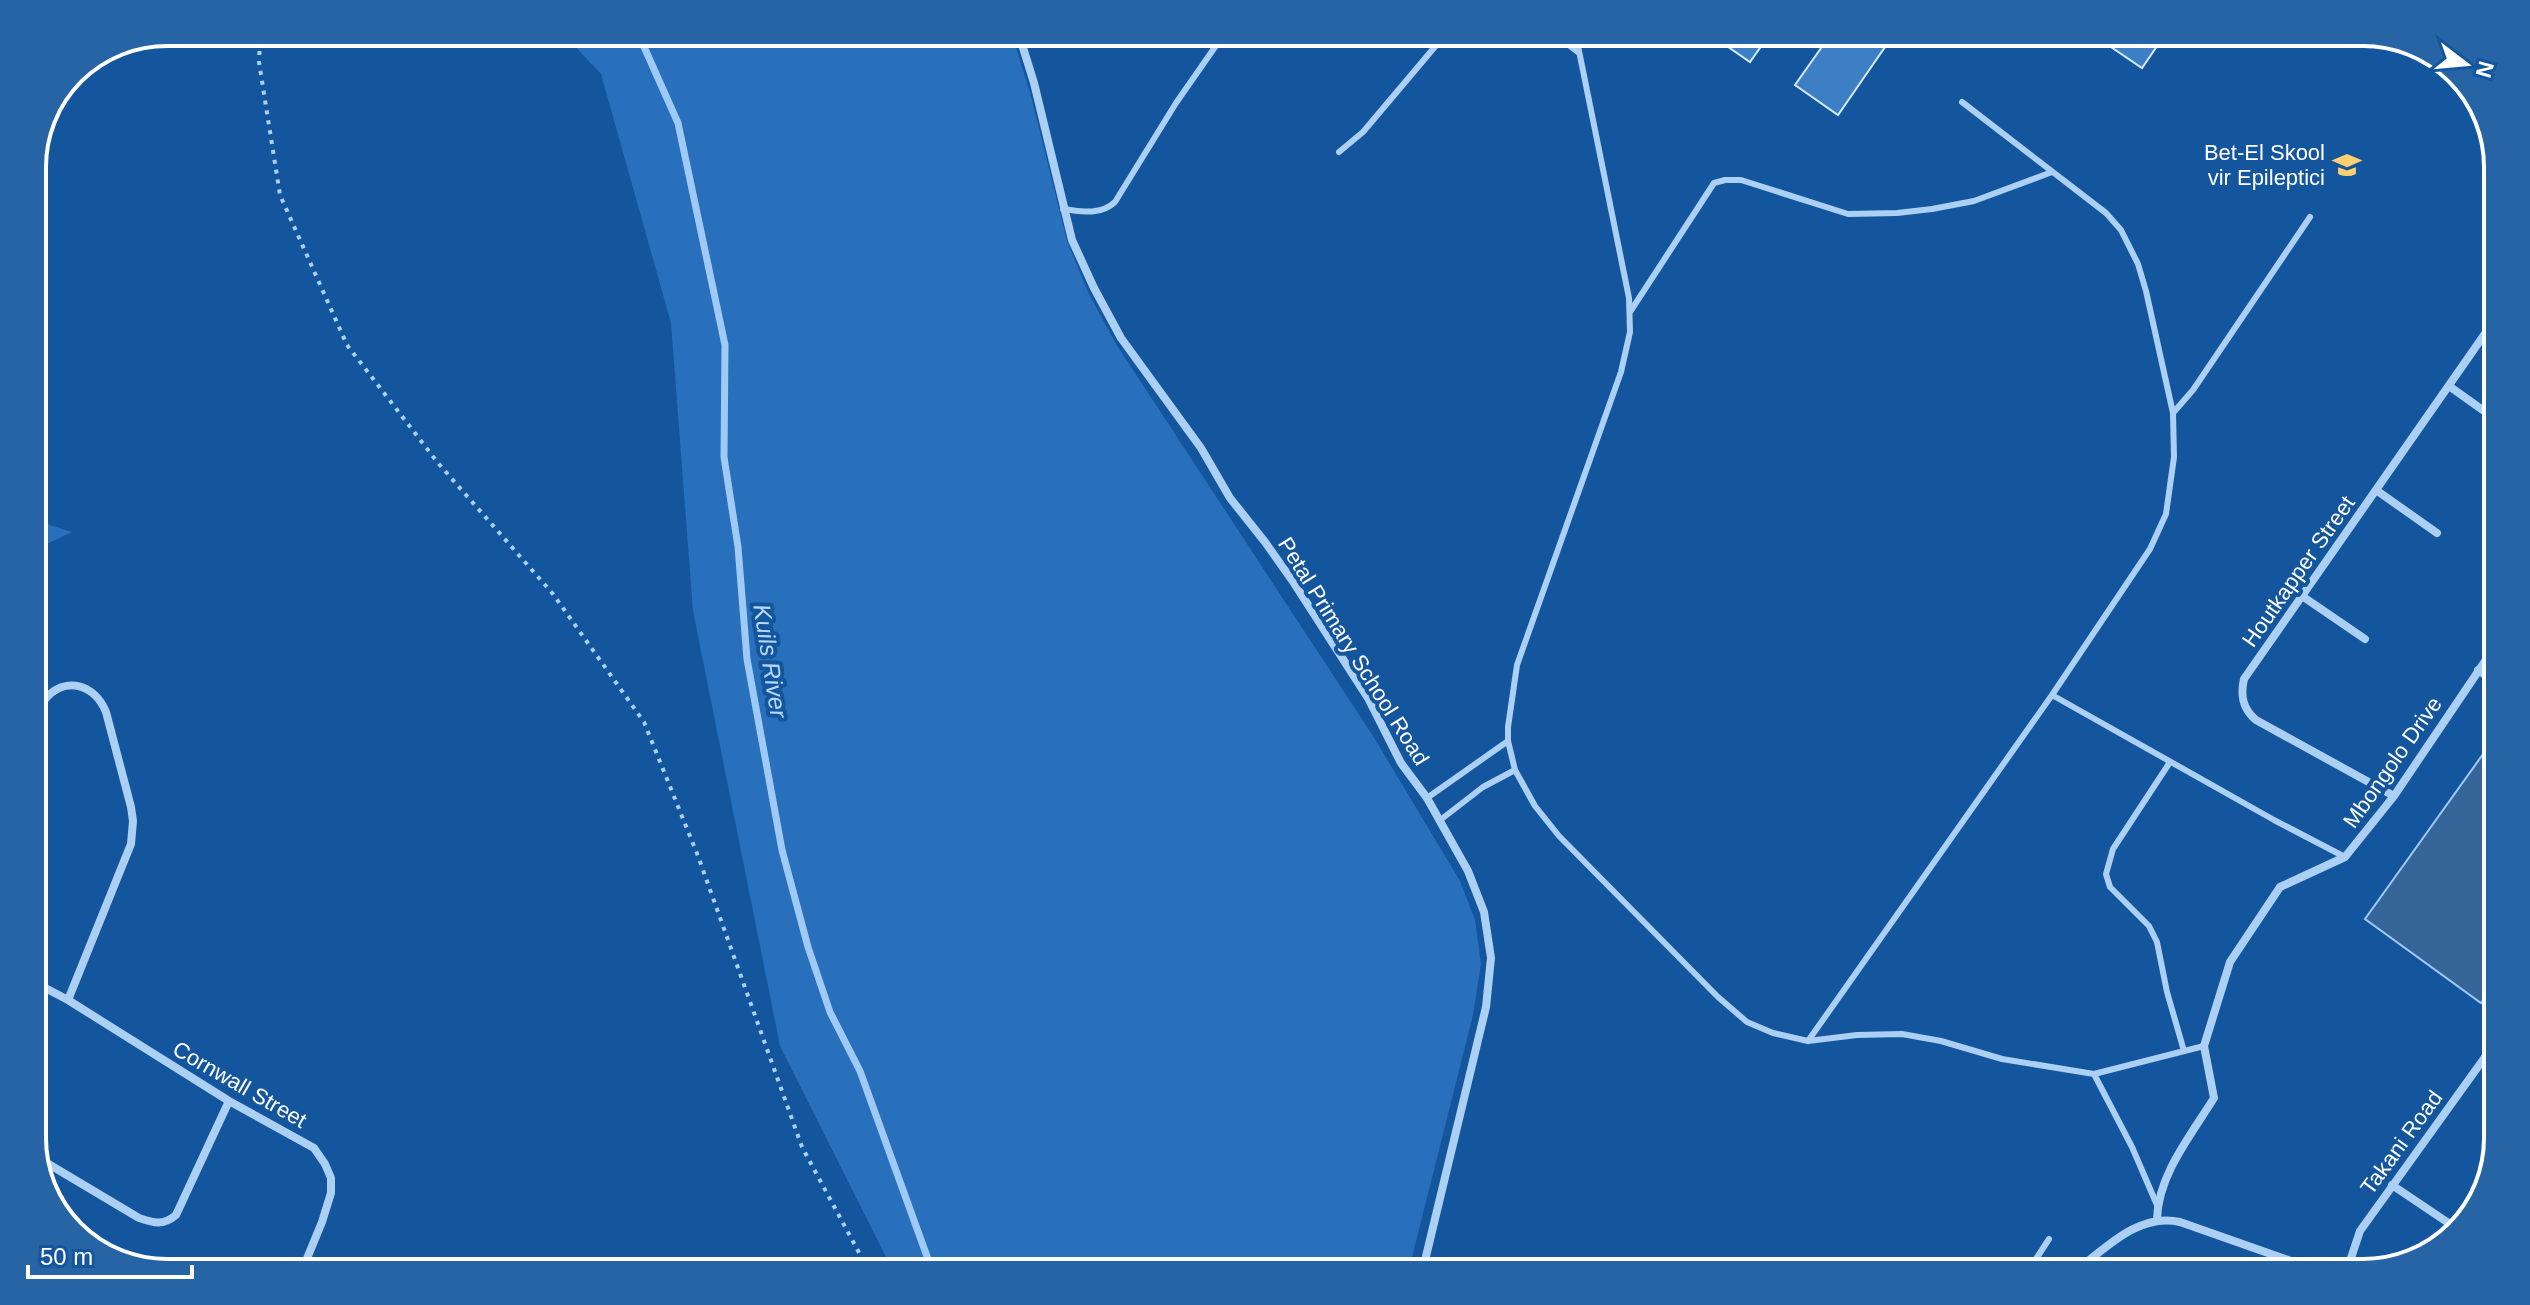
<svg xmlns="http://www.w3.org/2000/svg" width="2530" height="1305" viewBox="0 0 2530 1305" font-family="Arial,sans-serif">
<rect width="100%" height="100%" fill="#14569e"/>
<path fill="#2870bc" d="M1013,38L1031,96L1067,241L1088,292L1116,344L1373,736L1460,881L1475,920L1481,964L1473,1015L1408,1273H894L780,1046L693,611L671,323L601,74L569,40Z
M32,513L50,525L72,532L32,551Z"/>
<path fill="#366599" stroke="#9fcaf6" stroke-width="2" d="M2496,736L2498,738V980L2481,1003L2365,919Z"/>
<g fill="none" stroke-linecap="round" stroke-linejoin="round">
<path stroke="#9fcaf6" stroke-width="7" d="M641,40L678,123L725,345L724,457L738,547L747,659L782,850L808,947L830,1012L860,1071L933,1273"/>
</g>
<path fill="#3d7fc5" stroke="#d5e8fd" stroke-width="2" d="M2121,33H2166L2142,68L2111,47Z
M1831,34H1894L1838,115L1795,85Z
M1711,35H1769L1750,62Z"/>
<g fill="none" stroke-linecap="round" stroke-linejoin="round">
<path stroke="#accff4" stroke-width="4" stroke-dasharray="4 6" stroke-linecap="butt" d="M260,41L259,62L280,195L347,345L438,463L553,594L644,722L698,856L802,1147L870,1273"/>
<path stroke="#accff4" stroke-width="6" d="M1557,36L1579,53
M1576,36L1629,298L1630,332L1621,372L1517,665L1508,727V741L1515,770L1535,806L1559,836L1718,997L1747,1022L1773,1033L1808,1041L1857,1035L1902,1034L1941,1041L2002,1059L2094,1074L2204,1046
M1339,152L1363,132L1444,36
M1063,209C1081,211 1100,216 1115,202L1176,103L1222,37
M1630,312L1714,183L1725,180H1741L1848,214L1897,213L1932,209L1974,201L2052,172
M2173,413L2193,390L2310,217
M2052,695L2274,820L2345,857
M2170,762L2113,849L2106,874L2110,887L2149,926L2157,942L2167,992L2184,1051
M1427,798L1508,741
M1439,821L1483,787L1515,770
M1808,1041L2052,695L2150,549L2166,514L2174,457L2173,413L2146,291L2138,264L2121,230L2106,213L1962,102
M2094,1074L2132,1147L2157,1205
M2033,1273L2036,1259L2049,1239"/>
<path stroke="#accff4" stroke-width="8" d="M1020,38L1034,83L1072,240L1094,288L1121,338L1201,448L1230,498L1265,542L1294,583L1368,698L1401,763L1427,798L1468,871L1484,912L1491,958L1486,1007L1422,1273
M2449,386L2498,421
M2376,490L2437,533
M2302,596L2365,639
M2478,670L2498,684
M32,729C36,720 38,706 45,699C66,675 95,685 106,712L131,807L133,821L131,844L68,1000
M2394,796L2256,720C2243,709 2240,696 2244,679L2498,315
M32,981L68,1000L229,1101L314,1148L325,1164L331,1178V1193L322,1222L301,1273
M35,1156L139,1218C154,1223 163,1226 176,1215L229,1101
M2392,1185L2447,1222L2458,1226
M2157,1219C2158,1175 2191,1135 2214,1098L2204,1046L2230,962L2280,887L2345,857L2394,796L2498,642
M2073,1273C2104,1250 2138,1212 2180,1222L2325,1273
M2346,1273L2360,1231L2498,1039"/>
</g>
<defs>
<symbol id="school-bare" viewBox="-9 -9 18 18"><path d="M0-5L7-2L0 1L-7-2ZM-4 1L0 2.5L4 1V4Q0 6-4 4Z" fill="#ffd06f" stroke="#14569e" stroke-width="2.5" paint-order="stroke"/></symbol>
</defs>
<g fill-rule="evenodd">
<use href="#school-bare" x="2327" y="145" width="40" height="40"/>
</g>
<g text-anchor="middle" stroke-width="8" stroke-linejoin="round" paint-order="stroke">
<g font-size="22" fill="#fff" stroke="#14569e" text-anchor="end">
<text x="2325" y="160">Bet-El Skool<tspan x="2325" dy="25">vir Epileptici</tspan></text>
</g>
<g font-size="22" fill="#fff" stroke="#14569e">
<text transform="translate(2298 571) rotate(-55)" y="8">Houtkapper Street</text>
<text transform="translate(1354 651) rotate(58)" y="8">Petal Primary School Road</text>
<text transform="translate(2392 762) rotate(-55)" y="8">Mbongolo Drive</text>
<text transform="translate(240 1084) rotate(30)" y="8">Cornwall Street</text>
<text transform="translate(2401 1142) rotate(-54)" y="8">Takani Road</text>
</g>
<g font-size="24" font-style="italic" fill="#b9d9fa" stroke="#14569e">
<text transform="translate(770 661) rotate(81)" y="8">Kuils River</text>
</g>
</g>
<path d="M0 0H2530V1305H0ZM167 46H2363A121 121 0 0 1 2484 167V1138A121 121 0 0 1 2363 1259H167A121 121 0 0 1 46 1138V167A121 121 0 0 1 167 46Z" fill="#2764a6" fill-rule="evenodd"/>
<path fill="none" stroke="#fff" stroke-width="4" d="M167 46H2363A121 121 0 0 1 2484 167V1138A121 121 0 0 1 2363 1259H167A121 121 0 0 1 46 1138V167A121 121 0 0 1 167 46Z"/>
<g transform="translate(2466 64) rotate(106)" stroke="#14569e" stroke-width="6" paint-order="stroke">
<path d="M0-6L14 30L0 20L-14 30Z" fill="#ffffff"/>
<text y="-12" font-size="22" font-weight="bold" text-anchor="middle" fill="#ffffff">N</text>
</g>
<path d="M28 1265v12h164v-12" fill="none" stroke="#ffffff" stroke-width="4"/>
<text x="40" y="1265" font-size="24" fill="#ffffff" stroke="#14569e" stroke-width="6" paint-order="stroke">50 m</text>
</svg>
